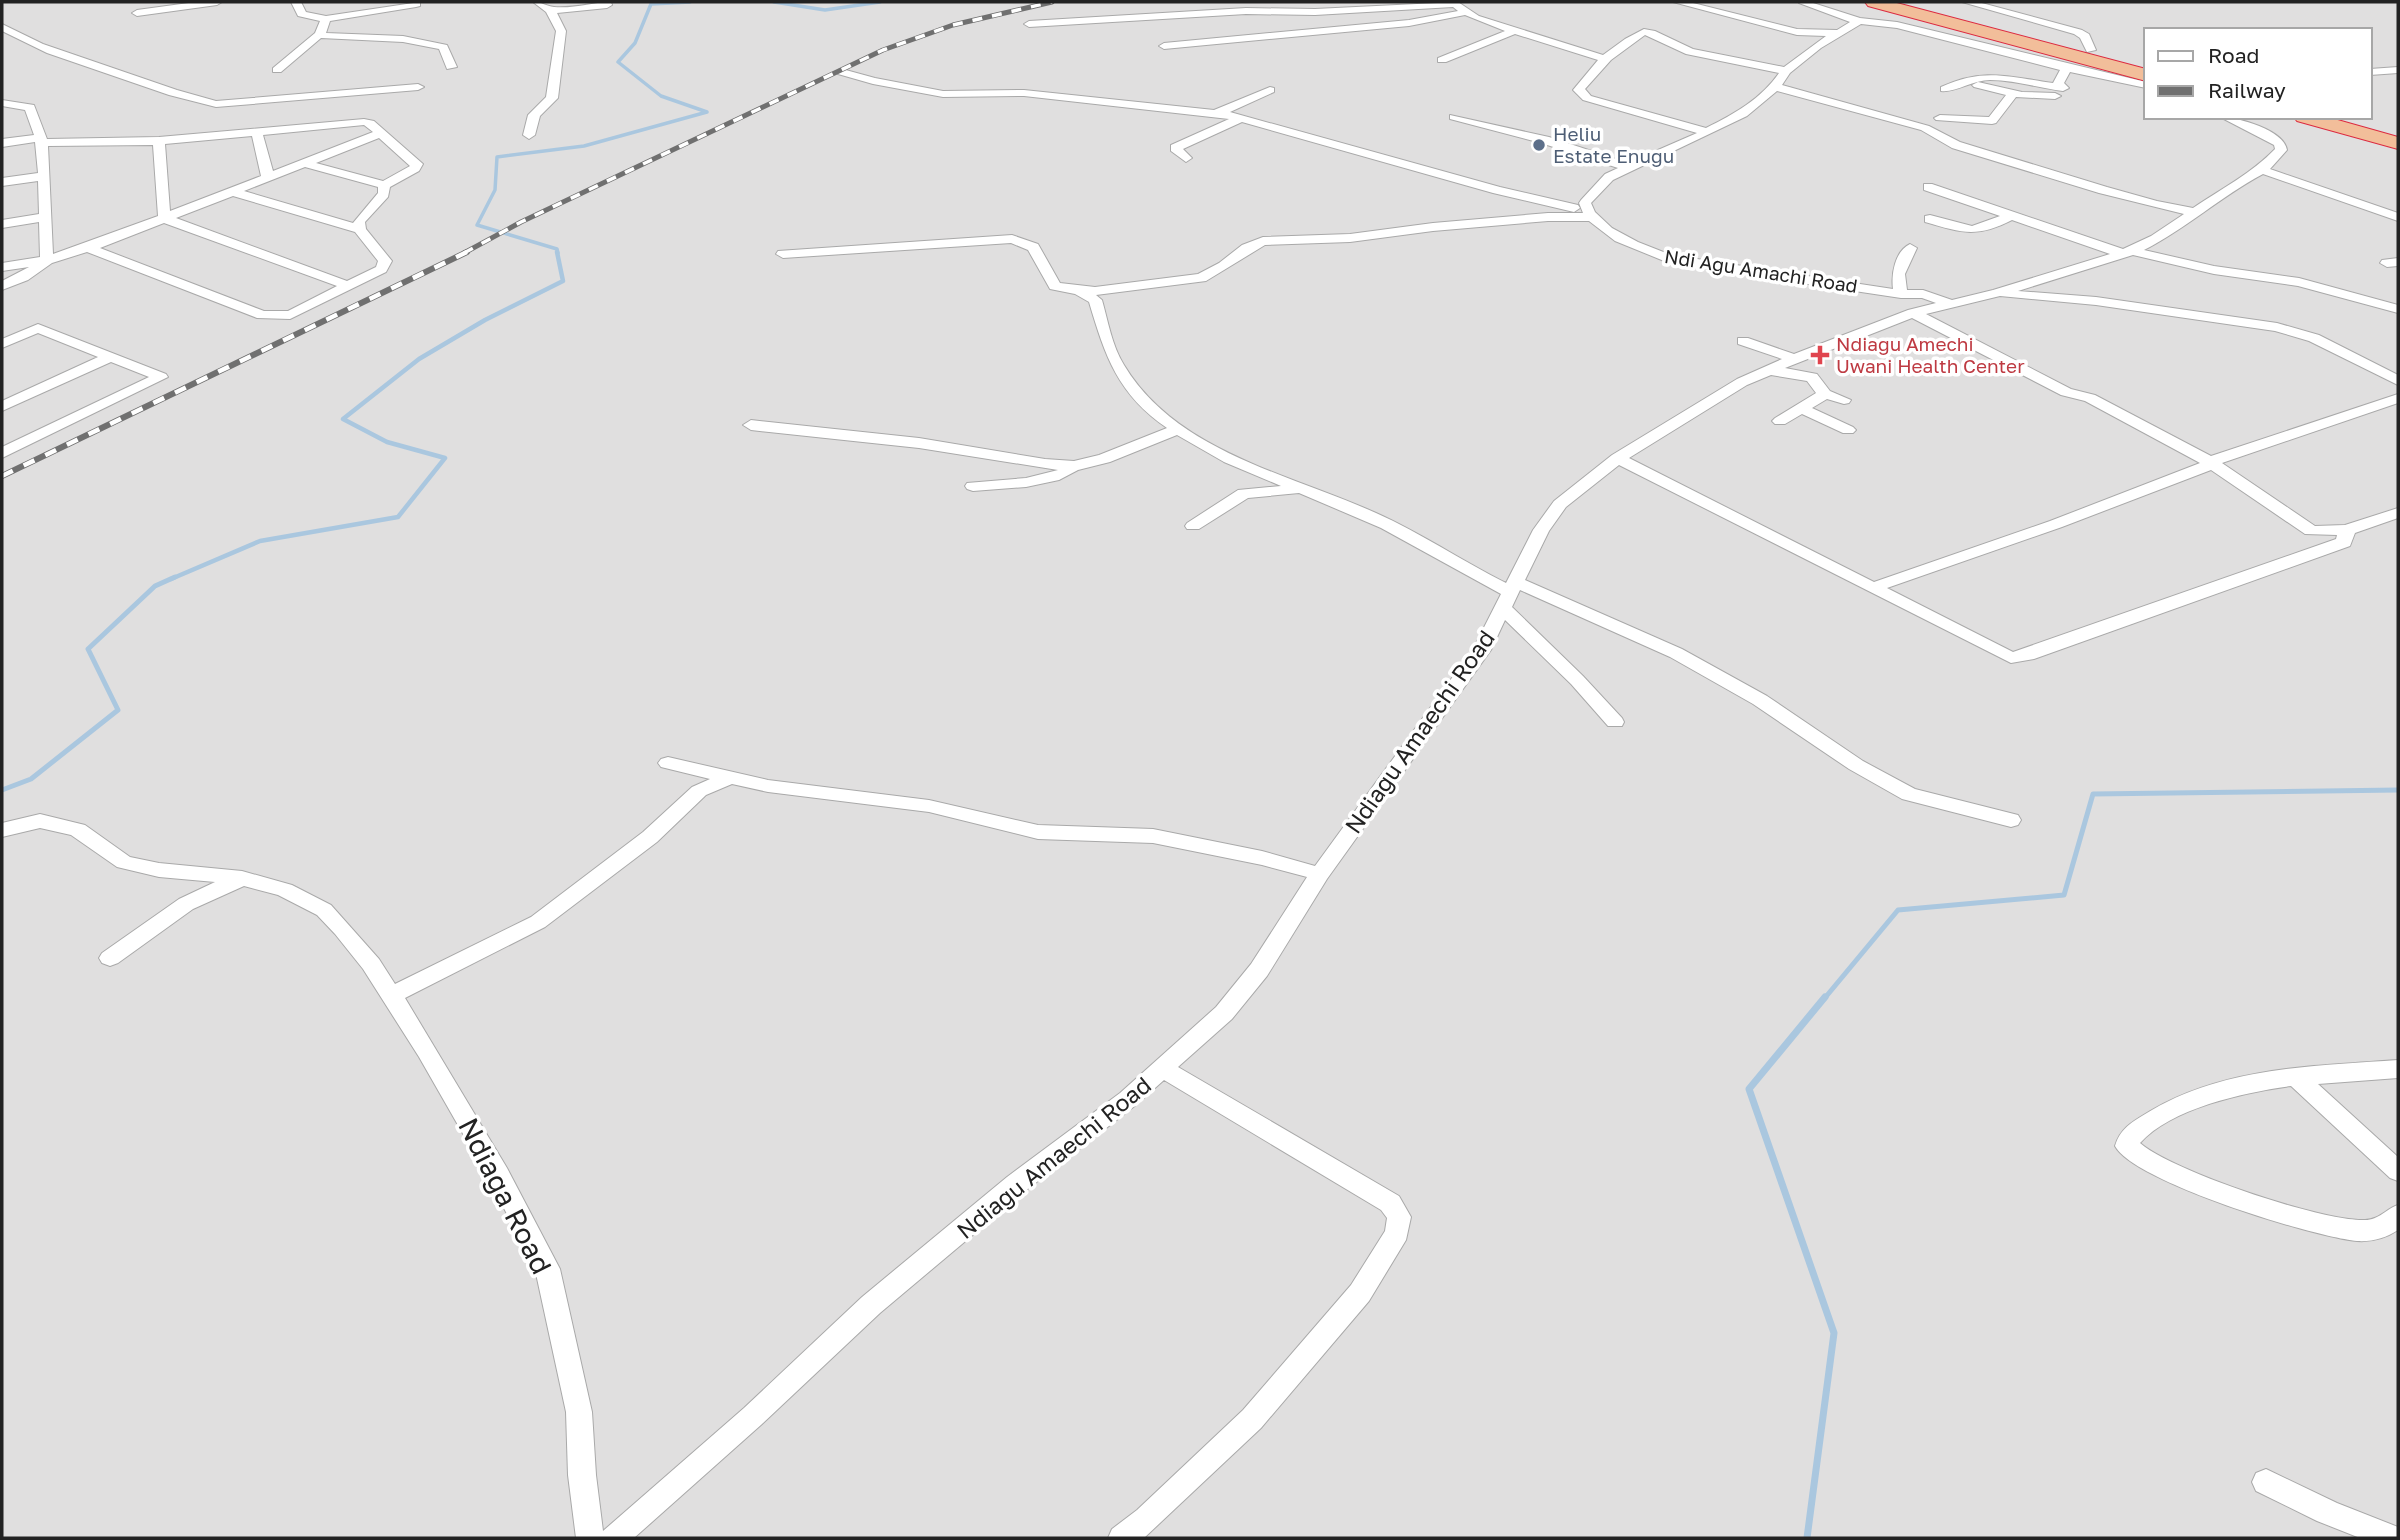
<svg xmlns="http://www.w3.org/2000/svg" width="2400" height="1540" viewBox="0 0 2400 1540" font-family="'Golos Text',sans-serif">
<rect width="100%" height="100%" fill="#f2f1e9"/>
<path fill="#e0dfdf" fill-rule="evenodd" d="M2,2H2398V1538H2ZM2146,30H2370V117H2146Z"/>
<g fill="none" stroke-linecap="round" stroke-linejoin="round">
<path stroke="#aac7df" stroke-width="3.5" d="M774,2L825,10L880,2
M558,253L557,249L477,225L495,190L497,157L584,146L707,112L661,96L618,62L635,43L651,4L690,2"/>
<path stroke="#aac7df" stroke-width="4.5" d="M171,579L260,541L398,517L445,458L387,442L343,419L419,359L485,320L563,281L557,252"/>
<path stroke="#aac7df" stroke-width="5" d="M2,790L31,779L118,710L88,649L155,586L175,577
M1824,999L1898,910L2064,895L2093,794L2398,790"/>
<path stroke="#aac7df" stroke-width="7" d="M1807,1538L1834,1333L1749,1089L1825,997"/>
<defs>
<path id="minor" d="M196,2H222L217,5L137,16L132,13L137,10Z
M291,2H301L306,12L326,16L420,2V6L416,7L330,21L326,33L403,36L447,45L457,67L447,69L439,49L403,42L321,38L281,72H273V68L315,33L320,21L298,16Z
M533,2C542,2 546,6 554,7C573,9 594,2 611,2L612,5L607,8L557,13L566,31L558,98L540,116L535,135L529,139L523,135L528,115L546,97L556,31L546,12Z
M1458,2L1479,16L1603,55L1625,39L1644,29L1655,31L1693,49L1784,67L1826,36L1797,35L1673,2H1689L1797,29L1837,30L1850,22L1799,3L1810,2L1860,18L1897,22L2146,82V88L2070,72L2064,83L2069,88L2063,91C2039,88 2014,80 1990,80C1973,80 1955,93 1941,91V87C1984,67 2009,77 2053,83L2060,70L1897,28L1861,24L1821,48L1790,73L1782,85L1929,126L1960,142L2107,187L2157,201L2193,208C2221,189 2252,173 2275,149L2274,145L2220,117C2238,117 2284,130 2287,150L2270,169L2398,213V221L2263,174C2221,196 2186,229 2144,250L2214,266L2299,278L2398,305V313L2298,286L2214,274L2133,255L2018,291L2096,297L2277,323L2319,335L2398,375V385L2309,341L2275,331L2096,305L2000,296L1926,314L2071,389L2095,395L2211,456L2398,394V403L2222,463L2315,526L2345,525L2398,508V518L2355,533L2350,546L2034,659L2011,663L1619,465L1566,507L1549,531L1525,580L1682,649L1767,696L1863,761L1915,789L2018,815L2021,820L2018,825L2011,827L1902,799L1849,769L1753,704L1670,657L1520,590L1512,607L1583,676L1622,718L1624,722L1622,726H1608L1571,684L1505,620L1491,650L1327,879L1267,976L1232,1019L1178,1067L1399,1196L1411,1217L1406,1240L1369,1301L1261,1428L1144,1538H1108L1112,1529L1137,1510L1243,1410L1351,1285L1385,1231L1387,1218L1381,1210L1164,1080L1136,1105L1025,1191L880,1313L762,1424L634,1538H576L568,1475L566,1412L535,1269L490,1181L419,1057L363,969L335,934L317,915L278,895L244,886L193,909L118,963L110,966L102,963L99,958L102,953L179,899L215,882L159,877L117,867L71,835L40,828L2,837V823L40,814L85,825L130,857L159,863L242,871L292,885L331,905L379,959L395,984L531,917L643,832L692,787L710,779L661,767L658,763L661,759L668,757L768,780L929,800L1038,825L1153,829L1262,851L1315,866L1473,649L1501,594L1381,528L1299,493L1248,498L1199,529H1187L1185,526L1187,523L1238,490L1281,486L1224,462L1177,435L1110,462L1078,470L1059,480L1026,487L973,491L967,489L965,486L967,483L1026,478L1058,470L919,448L751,430L743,425L751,420L919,438L1045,459L1074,461L1099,455L1167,428C1118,395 1105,356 1089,302L1075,294L1050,289L1028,250L1011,243L783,258L776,254L778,251L1012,235L1038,244L1060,283L1095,287L1198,274L1219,263L1242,245L1263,237L1350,234L1433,223L1548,213H1583L1579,203L1581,200L1605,174L1618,168L1541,143L1450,119V115L1549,137L1628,163L1697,133L1583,100L1573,90L1598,60L1515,34L1446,62H1438V58L1505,31L1465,15L1409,26L1164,49L1159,46L1164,43L1409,20L1458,11L1453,7L1315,15L1246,14L1029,27L1024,24L1029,21L1246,8L1315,9ZM1645,35L1686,54L1779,73C1761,99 1734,114 1706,128L1591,96L1585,89L1611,60ZM1777,91L1921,130L1952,148L2099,193L2184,214L2151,236L2123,249L1932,184H1924V190L2000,216L1972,226L1930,215L1925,216V222C1962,233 1977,238 2012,220L2110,254L1993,290L1952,300L1923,290H1907L1905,274L1917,248L1910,244C1895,251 1891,274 1893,289L1671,255L1638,242L1612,228L1595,212L1591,203L1613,180L1747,116ZM1548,221H1589L1615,241L1669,263L1901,298H1922L1936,303L1908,310L1794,354L1748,338H1738V344L1782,359L1737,379L1612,455L1554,501L1533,530L1506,583C1462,561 1421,533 1376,513C1290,474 1176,452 1124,365C1112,346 1108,321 1102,300L1096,295L1206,281L1265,245L1350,242L1433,231ZM1912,318L2061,395L2085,401L2200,463L2050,521L1874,582L1629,458L1747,385L1771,375L1807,381L1816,393L1775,418L1772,421L1775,424H1785L1802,414L1843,433H1853L1856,430L1853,427L1812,408L1827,399L1844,404L1849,403L1851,400L1830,391L1817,374L1785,368ZM2211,470L2305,534L2337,535L2336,539L2013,652L1887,588L2062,527ZM732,784L768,792L929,812L1038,839L1153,843L1262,865L1307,877L1251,964L1216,1007L1120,1093L1007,1177L862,1297L744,1408L603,1531L596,1475L592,1412L560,1269L507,1168L405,998L545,927L657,842L706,795Z
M1962,2H1978L2082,30L2089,34L2096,50L2087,52L2080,38L2074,34Z
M2,24L43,44L177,90L216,101L418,84L424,87L418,90L216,107L169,95L47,53L2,31Z
M2398,67V73L2370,75V69Z
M842,69L875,78L943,91L1024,90L1214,110L1270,87L1274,88V92L1230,112L1500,187L1578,205L1580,208L1574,212L1493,193L1242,122L1183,149L1192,158L1186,162L1171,151V145L1229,119L1024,96L943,97L873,84L838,74V70Z
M1978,82L2022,92L2055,93L2061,96L2055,99L2016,97L1996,123L1992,124L1936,120L1934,118L1940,115L1989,117L2006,95L1974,87L1972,85Z
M2,100L34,105L47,139L159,137L364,119L374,121L423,164L419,171L390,187L388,197L365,222L366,229L392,261L386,272L290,319L257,318L87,252L52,263L28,280L2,290V281L29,267L2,271V263L40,257L39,222L2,228V220L39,214L38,181L2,186V178L38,173L35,142L2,147V139L34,135L25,110L2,106ZM364,125L373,132L273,171L263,135ZM252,136L261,176L170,211L165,144ZM379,138L410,166L383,181L316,163ZM153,145L158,216L53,254L48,146ZM305,167L378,187V193L353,223L244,191ZM233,196L355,232L378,261L376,267L347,281L176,218ZM164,223L337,286L288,311H264L100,248Z
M2398,258V266L2387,267L2380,263L2382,260Z
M38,324L166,374L168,377L2,458V447L149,377L111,362L2,411V401L98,357L38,333L2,348V339Z
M2398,1060V1078L2318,1084L2398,1157V1181L2390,1178L2291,1086C2246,1092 2171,1108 2140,1143C2172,1171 2323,1222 2365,1220C2379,1220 2386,1209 2398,1205V1230C2386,1238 2372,1242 2357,1241C2314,1237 2134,1182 2115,1146C2121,1126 2136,1120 2152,1110C2226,1067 2315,1066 2398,1060Z
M2266,1469L2337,1503L2398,1527V1538H2360L2317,1521L2256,1491L2252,1482L2256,1473Z"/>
<path id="trunk" d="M1865,2H1893L2146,69V81L1868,6Z
M2294,117H2327L2398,137V149L2297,121Z"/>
</defs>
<use href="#minor" stroke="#a9a9a9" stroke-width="2"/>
<use href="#trunk" stroke="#dc2a40" stroke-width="2"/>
<use href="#minor" fill="#fff" fill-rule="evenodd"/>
<use href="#trunk" fill="#f2be9a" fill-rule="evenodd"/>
<defs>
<path id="rail-far1" d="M464,253L521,222L883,50L953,25L1052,2"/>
<path id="rail" d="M2,476L467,252"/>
</defs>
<use href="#rail-far1" stroke="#707070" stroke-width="5"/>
<use href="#rail" stroke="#707070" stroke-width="6"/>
<use href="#rail-far1" stroke="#fff" stroke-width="3.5" stroke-dasharray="10" stroke-linecap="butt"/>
<use href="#rail" stroke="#fff" stroke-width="4.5" stroke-dasharray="12" stroke-linecap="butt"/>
</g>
<circle fill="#5c6f8a" stroke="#fff" stroke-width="2.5" cx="1539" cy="145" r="7"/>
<path fill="#e0444e" stroke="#fff" stroke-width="2.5" d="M1816.5 344.5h7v7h7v7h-7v7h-7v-7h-7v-7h7z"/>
<g text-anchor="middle" stroke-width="7" stroke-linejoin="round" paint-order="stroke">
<g font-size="19" fill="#4e5e75" stroke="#fff" text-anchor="start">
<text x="1553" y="141">Heliu<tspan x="1553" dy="22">Estate Enugu</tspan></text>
</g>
<g font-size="19" fill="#222" stroke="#fff">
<text transform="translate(1761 271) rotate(9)" y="7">Ndi Agu Amachi Road</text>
</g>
<g font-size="19" fill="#be3a42" stroke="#fff" text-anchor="start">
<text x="1836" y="351">Ndiagu Amechi<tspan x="1836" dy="22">Uwani Health Center</tspan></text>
</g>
<g font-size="23" fill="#222" stroke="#fff">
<text transform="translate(1420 732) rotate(-55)" y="8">Ndiagu Amaechi Road</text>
<text transform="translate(1054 1158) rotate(-39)" y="8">Ndiagu Amaechi Road</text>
</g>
<g font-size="28" fill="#222" stroke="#fff">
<text transform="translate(505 1196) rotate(63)" y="10">Ndiaga Road</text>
</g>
</g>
<rect width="2400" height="1540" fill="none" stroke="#222222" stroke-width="7"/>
<rect x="2144" y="28" width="228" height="91" fill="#ffffff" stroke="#a7a7a7" stroke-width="2"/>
<rect x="2158" y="51" width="35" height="10" fill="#ffffff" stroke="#a7a7a7" stroke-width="2"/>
<text x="2208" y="63" font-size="21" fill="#222222">Road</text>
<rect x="2158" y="86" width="35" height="10" fill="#707070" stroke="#a7a7a7" stroke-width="2"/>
<text x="2208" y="98" font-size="21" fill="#222222">Railway</text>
</svg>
